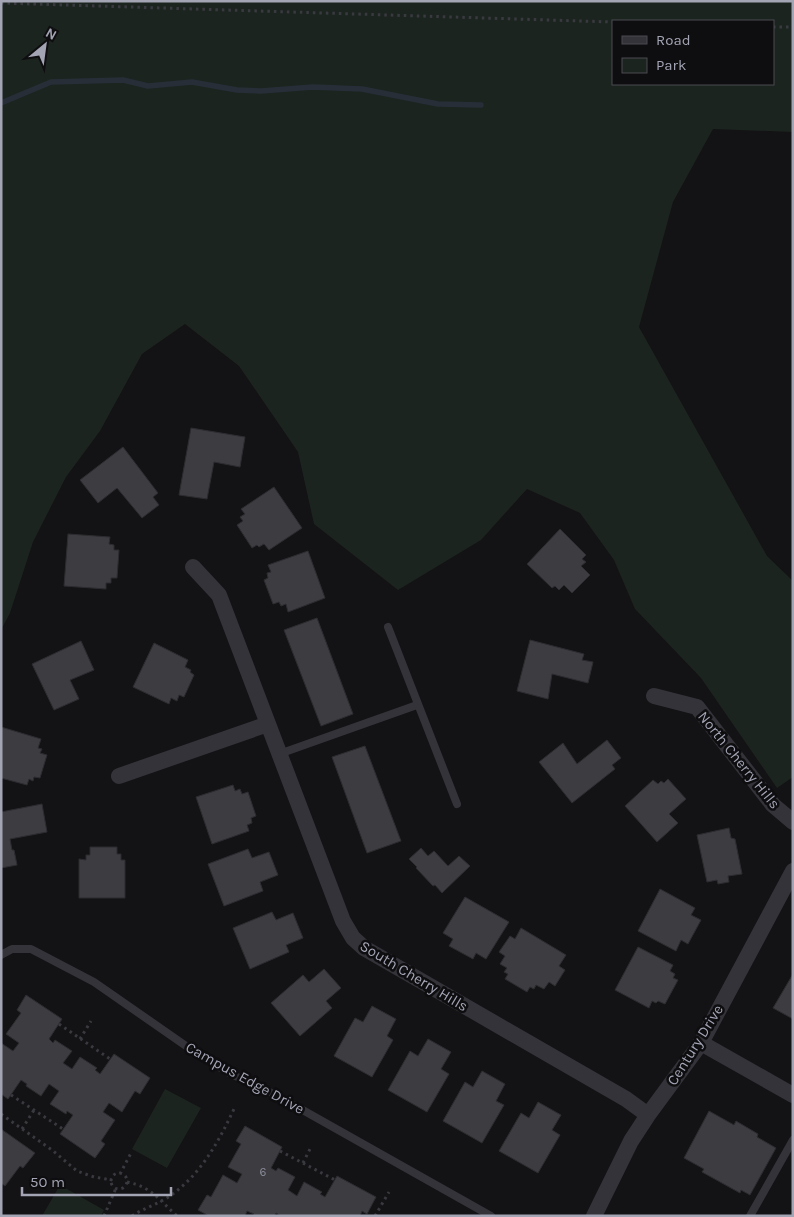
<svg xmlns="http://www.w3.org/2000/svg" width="794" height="1217" viewBox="0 0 794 1217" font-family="Karla,sans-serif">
<rect width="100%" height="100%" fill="#131214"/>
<path fill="#1c241f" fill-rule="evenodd" d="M1,1H793V132L713,129L673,202L639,327L767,556L793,581V777L777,788L701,678L635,609L614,560L580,513L527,489L481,540L398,590L314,524L298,452L239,366L185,324L142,354L100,431L66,477L33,542L10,613L1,630ZM613,21H773V84H613Z
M165,1089L201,1108L167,1168L132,1149Z
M60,1185L104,1210L101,1216H42Z"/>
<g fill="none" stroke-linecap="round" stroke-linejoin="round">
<path stroke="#282e38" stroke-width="5.5" d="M1,103L51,82L123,80L148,86L192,82L237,90L261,91L313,87L362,89L438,104L481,105"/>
</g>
<path fill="#3c3c41" stroke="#2d2c30" d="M191,428L245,437L240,467L214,462L207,499L179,495Z
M123,447L158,493L153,497L159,505L142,518L117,488L98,503L80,480Z
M274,487L302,528L269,550L264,544L259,547L257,545L252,548L237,525L243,521L240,517L245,514L241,509Z
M560,529L586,555L582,559L586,562L581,566L590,575L572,593L564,585L559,590L555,586L552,588L527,564Z
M68,534L110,537L109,544L114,545V550H119L117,578H111V583H106V589L64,586Z
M308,551L325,598L288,612L286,604L281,606L279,602L273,604L264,580L268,578L267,573L271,572L268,565Z
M317,618L353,714L321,726L284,630Z
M530,640L584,654L582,660L593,662L588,683L552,674L548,699L517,691Z
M81,641L94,670L70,680L79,699L54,710L32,664Z
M154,643L188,660L185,667L191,670L190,672L194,675L184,697L179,695L177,701L171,698L169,704L133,687Z
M1,727L41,739L38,748L42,749L40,753L47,755L40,778L34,777L33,781L29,779L27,785L1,778Z
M607,740L621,758L612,765L615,769L572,803L539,762L563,743L577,764Z
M365,746L401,841L367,853L332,757Z
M668,779L686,799L669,814L678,823L657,842L625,806L653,780L658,784L661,781L664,783Z
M233,785L235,791L240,789L242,794L248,792L256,816L251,818L252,823L247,825L249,831L212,844L196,797Z
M42,804L47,832L10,839L12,850H14L17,865L1,868V812Z
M729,828L731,838L735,839L742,874L728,876L729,882L718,884L717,880L707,882L697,835Z
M90,847H117V854H121V860H125V898H79V859L86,860V855H90Z
M421,848L428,856L434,851L448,866L459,856L470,866L442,893L435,885L433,886L416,868L417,867L409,859Z
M248,849L252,858L269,852L278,875L260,882L263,891L224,906L208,864Z
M660,889L695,908L691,915L701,920L688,944L681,940L676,951L638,931Z
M465,897L509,922L486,959L476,953L473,959L449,946L453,939L443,933Z
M272,912L276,920L293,913L303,938L286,945L289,952L250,969L233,928Z
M521,928L566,955L559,966L565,970L555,986L549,982L544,989L536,985L534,989L530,987L527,992L505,979L508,974L504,972L507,968L500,964L505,956L499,952L510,936L515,939Z
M638,947L673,965L670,971L675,974L673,978L678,980L665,1004L658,1001L656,1003L652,1001L649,1008L615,990Z
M324,969L341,988L326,1001L332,1008L300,1036L271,1003L303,975L309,982Z
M793,974V1019L773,1008Z
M26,995L62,1019L49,1039L53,1043L55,1040L72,1051L63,1063L72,1069L80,1057L97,1068L95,1070L100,1074L114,1054L150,1078L140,1094L135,1091L122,1112L109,1103L103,1112L115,1120L101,1141L105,1144L95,1158L60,1134L73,1115L67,1111L66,1114L50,1104L59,1091L49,1084L41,1096L26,1086L27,1084L21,1080L8,1099L1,1094V1043L13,1051L19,1043L6,1034L21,1013L17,1010Z
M372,1006L396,1019L387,1036L393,1040L372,1077L334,1056L355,1018L363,1022Z
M428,1039L451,1052L441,1069L449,1074L427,1112L388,1090L410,1051L418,1056Z
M482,1071L505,1084L496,1101L504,1105L482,1143L443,1121L465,1082L473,1087Z
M538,1102L561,1115L552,1130L560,1135L538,1173L499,1151L521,1113L529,1118Z
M709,1111L734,1125L736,1121L758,1134L757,1137L776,1148L750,1195L741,1190L740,1193L702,1172L704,1169L684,1158Z
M245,1126L282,1147L271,1168L276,1171L278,1168L295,1177L288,1190L297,1196L304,1182L322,1192L320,1194L325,1197L337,1176L376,1197L367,1214L362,1211L360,1216H281L276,1213L274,1216H253L254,1214L247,1211L245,1216H209L198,1210L207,1195L211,1197L223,1175L237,1183L242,1174L228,1167L241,1144L236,1141Z
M1,1129L35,1153L23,1168L20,1166L5,1186L1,1183Z"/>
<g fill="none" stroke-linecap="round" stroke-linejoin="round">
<path stroke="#393a40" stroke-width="3" stroke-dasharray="2.5 4" stroke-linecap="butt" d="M1,3L613,22
M773,27H793
M59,1024L110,1059
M80,1039L91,1021
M11,1095L63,1129
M1,1114L52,1150L77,1171L94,1177L112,1180
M22,1129L34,1110
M280,1151L335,1180
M303,1163L311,1147
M111 1181a8 8 0 1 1 16 0a8 8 0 1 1-16 0Z
M120,1174L131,1153
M127,1182C152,1187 159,1200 177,1216
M104,1216L116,1188
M132,1216C144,1208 158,1204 170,1196C201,1174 218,1143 234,1109
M375,1216L389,1192"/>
<path stroke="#333339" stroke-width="8" d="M388,627L457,804
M279,754L417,705
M1,955L12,949H31L94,982L199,1055L231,1074L276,1095L491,1216
M750,1216L793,1140"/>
<path stroke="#333339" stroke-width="16" d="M193,567L219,595L343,921L353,938L364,948L626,1099L648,1115
M654,696L697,707L773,805L793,822
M119,776L268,724
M701,1043L793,1095
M594,1216L631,1141L648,1115L701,1043L793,871"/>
</g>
<g text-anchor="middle" stroke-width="5" stroke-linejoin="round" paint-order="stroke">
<g font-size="12" fill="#898b98">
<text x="263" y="1176">6</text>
</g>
<g font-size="15" fill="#a3a5b5" stroke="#0e0d0f">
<text transform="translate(739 760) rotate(51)" y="5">North Cherry Hills</text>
<text transform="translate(414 976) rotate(31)" y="5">South Cherry Hills</text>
<text transform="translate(695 1045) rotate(-58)" y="5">Century Drive</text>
<text transform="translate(245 1078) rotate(29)" y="5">Campus Edge Drive</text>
</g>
</g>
<rect width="794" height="1217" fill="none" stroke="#a3a5b5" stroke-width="5"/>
<rect x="612" y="20" width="162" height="65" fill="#0e0d0f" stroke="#4a4a51"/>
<rect x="622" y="36" width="25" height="8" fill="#333339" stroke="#4a4a51"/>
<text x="656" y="45" font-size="15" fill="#a3a5b5">Road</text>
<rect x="622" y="58" width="25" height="15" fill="#1c241f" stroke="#4a4a51"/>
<text x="656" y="70" font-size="15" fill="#a3a5b5">Park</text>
<g transform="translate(45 45) rotate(29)" stroke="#0e0d0f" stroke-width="4" paint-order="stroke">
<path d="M0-4L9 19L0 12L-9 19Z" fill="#a3a5b5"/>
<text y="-8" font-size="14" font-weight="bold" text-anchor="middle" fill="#a3a5b5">N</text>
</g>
<path d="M22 1187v8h149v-8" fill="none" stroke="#a3a5b5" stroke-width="2.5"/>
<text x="30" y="1187" font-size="15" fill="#a3a5b5" stroke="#0e0d0f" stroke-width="4" paint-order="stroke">50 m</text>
</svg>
